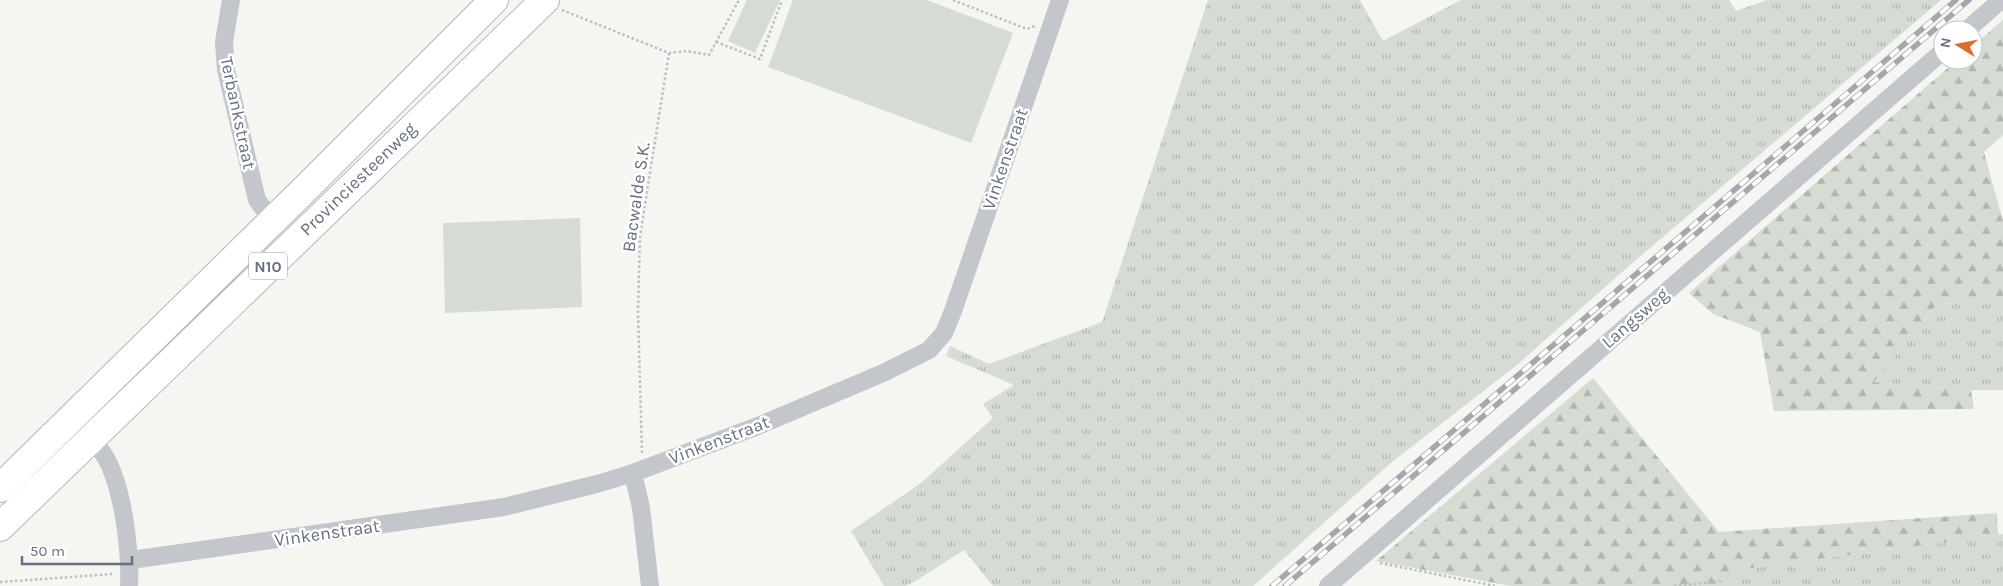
<svg xmlns="http://www.w3.org/2000/svg" width="2003" height="586" viewBox="0 0 2003 586" font-family="Karla,sans-serif">
<defs>
<pattern id="grass-tufts" width="24" height="20" patternUnits="userSpaceOnUse" patternTransform="scale(1.25)"><rect width="24" height="20" fill="#d5dcd3"/><path d="M3 7l-1-3M5 7V3M7 7l1-3M15 17l-1-3M17 17v-4M19 17l1-3" fill="none" stroke="#b0b7b1"/></pattern>
<pattern id="forest-firs" width="22" height="20" patternUnits="userSpaceOnUse" patternTransform="scale(1.25)"><rect width="22" height="20" fill="#d5dcd3"/><path d="M5 1l3.5 6h-7zM16 11l3.5 6h-7z" fill="#b0b7b1"/></pattern>
</defs>
<rect width="100%" height="100%" fill="#f5f5f2"/>
<path fill="url(#grass-tufts)" d="M1208,0H1360L1383,41L1461,0H1729L1736,11L1767,0H1941L1629,266L1517,365L1392,462L1253,586H993L964,550L914,582L905,586H884L851,531L921,483L993,418L983,404L1014,385L946,356L950,346L989,364L1102,322Z
M2003,296V390H1971L1874,382L1936,305Z
M2003,534V586H1731L1729,571Z"/>
<path fill="url(#forest-firs)" d="M2003,20V135L1984,152L2003,221V296L1936,305L1874,382L1971,390L1974,409L1774,411L1760,332L1713,314L1689,293L1957,60H1973V46Z
M1593,378L1719,532L1997,513L1998,535L1730,571L1731,586H1511L1376,561Z"/>
<path fill="#d5dcd3" d="M747,0H780L755,53L728,41Z
M793,0H927L1013,33L971,143L768,67Z
M580,218L582,307L445,313L443,223Z"/>
<g fill="none" stroke-linecap="round" stroke-linejoin="round">
<defs>
<path id="primary" d="M0,488L305,189L494,0
M0,527L545,0"/>
</defs>
<use href="#primary" stroke="#b4b7bc" stroke-width="30"/>
<path stroke="#bdbec1" stroke-width="2.5" stroke-dasharray="2.5 2.5" stroke-linecap="butt" d="M953,0L1027,29L1035,26
M562,10L669,53L687,51L709,55L739,0
M716,42L760,59L782,0
M642,453L638,312L640,236L669,53
M1380,563L1495,586
M0,582L113,574
M1674,586L1724,581"/>
<path stroke="#c3c6ca" stroke-width="18" d="M231,0L224,42L226,70L257,200L273,221
M1967,30L2001,0
M90,440C122,460 131,551 129,586
M633,473L641,508L650,586
M131,560L504,507L597,484L633,473L758,426L883,373L929,350L944,333L953,311L1060,0
M1328,586L1943,51"/>
<use href="#primary" stroke="#fff" stroke-width="28"/>
<defs>
<path id="rail" d="M1272,586L1956,0
M1285,586L1969,0"/>
</defs>
<use href="#rail" stroke="#a4a8ae" stroke-width="5.5"/>
<use href="#rail" stroke="#fff" stroke-width="4" stroke-dasharray="11" stroke-linecap="butt"/>
</g>
<g text-anchor="middle" stroke-width="5" stroke-linejoin="round" paint-order="stroke">
<rect fill="#fff" stroke="#939ca8" stroke-width="1" x="249" y="252.5" width="38" height="27" rx="4"/>
<g font-size="16" font-weight="bold" fill="#657182">
<text x="268" y="272">N10</text>
</g>
<g font-size="18" fill="#657182" stroke="#fff">
<text transform="translate(238 113) rotate(78)" y="6">Terbankstraat</text>
<text transform="translate(1005 159) rotate(-71)" y="6">Vinkenstraat</text>
<text transform="translate(358 179) rotate(-44)" y="6">Provinciesteenweg</text>
<text transform="translate(636 197) rotate(-82)" y="6">Bacwalde S.K.</text>
<text transform="translate(1635 318) rotate(-41)" y="6">Langsweg</text>
<text transform="translate(719 440) rotate(-21)" y="6">Vinkenstraat</text>
<text transform="translate(327 533) rotate(-8)" y="6">Vinkenstraat</text>
</g>
</g>
<g transform="translate(1958 45) rotate(280)"><circle r="24" fill="#ffffff" stroke="#c1c6cd"/>
<path d="M0-4L9 19L0 12L-9 19Z" fill="#dc6e2b"/>
<text y="-8" font-size="14" font-weight="bold" text-anchor="middle" fill="#657182">N</text>
</g>
<path d="M22 556v8h110v-8" fill="none" stroke="#657182" stroke-width="2.5"/>
<text x="30" y="556" font-size="15" fill="#657182" stroke="#ffffff" stroke-width="4" paint-order="stroke">50 m</text>
</svg>
